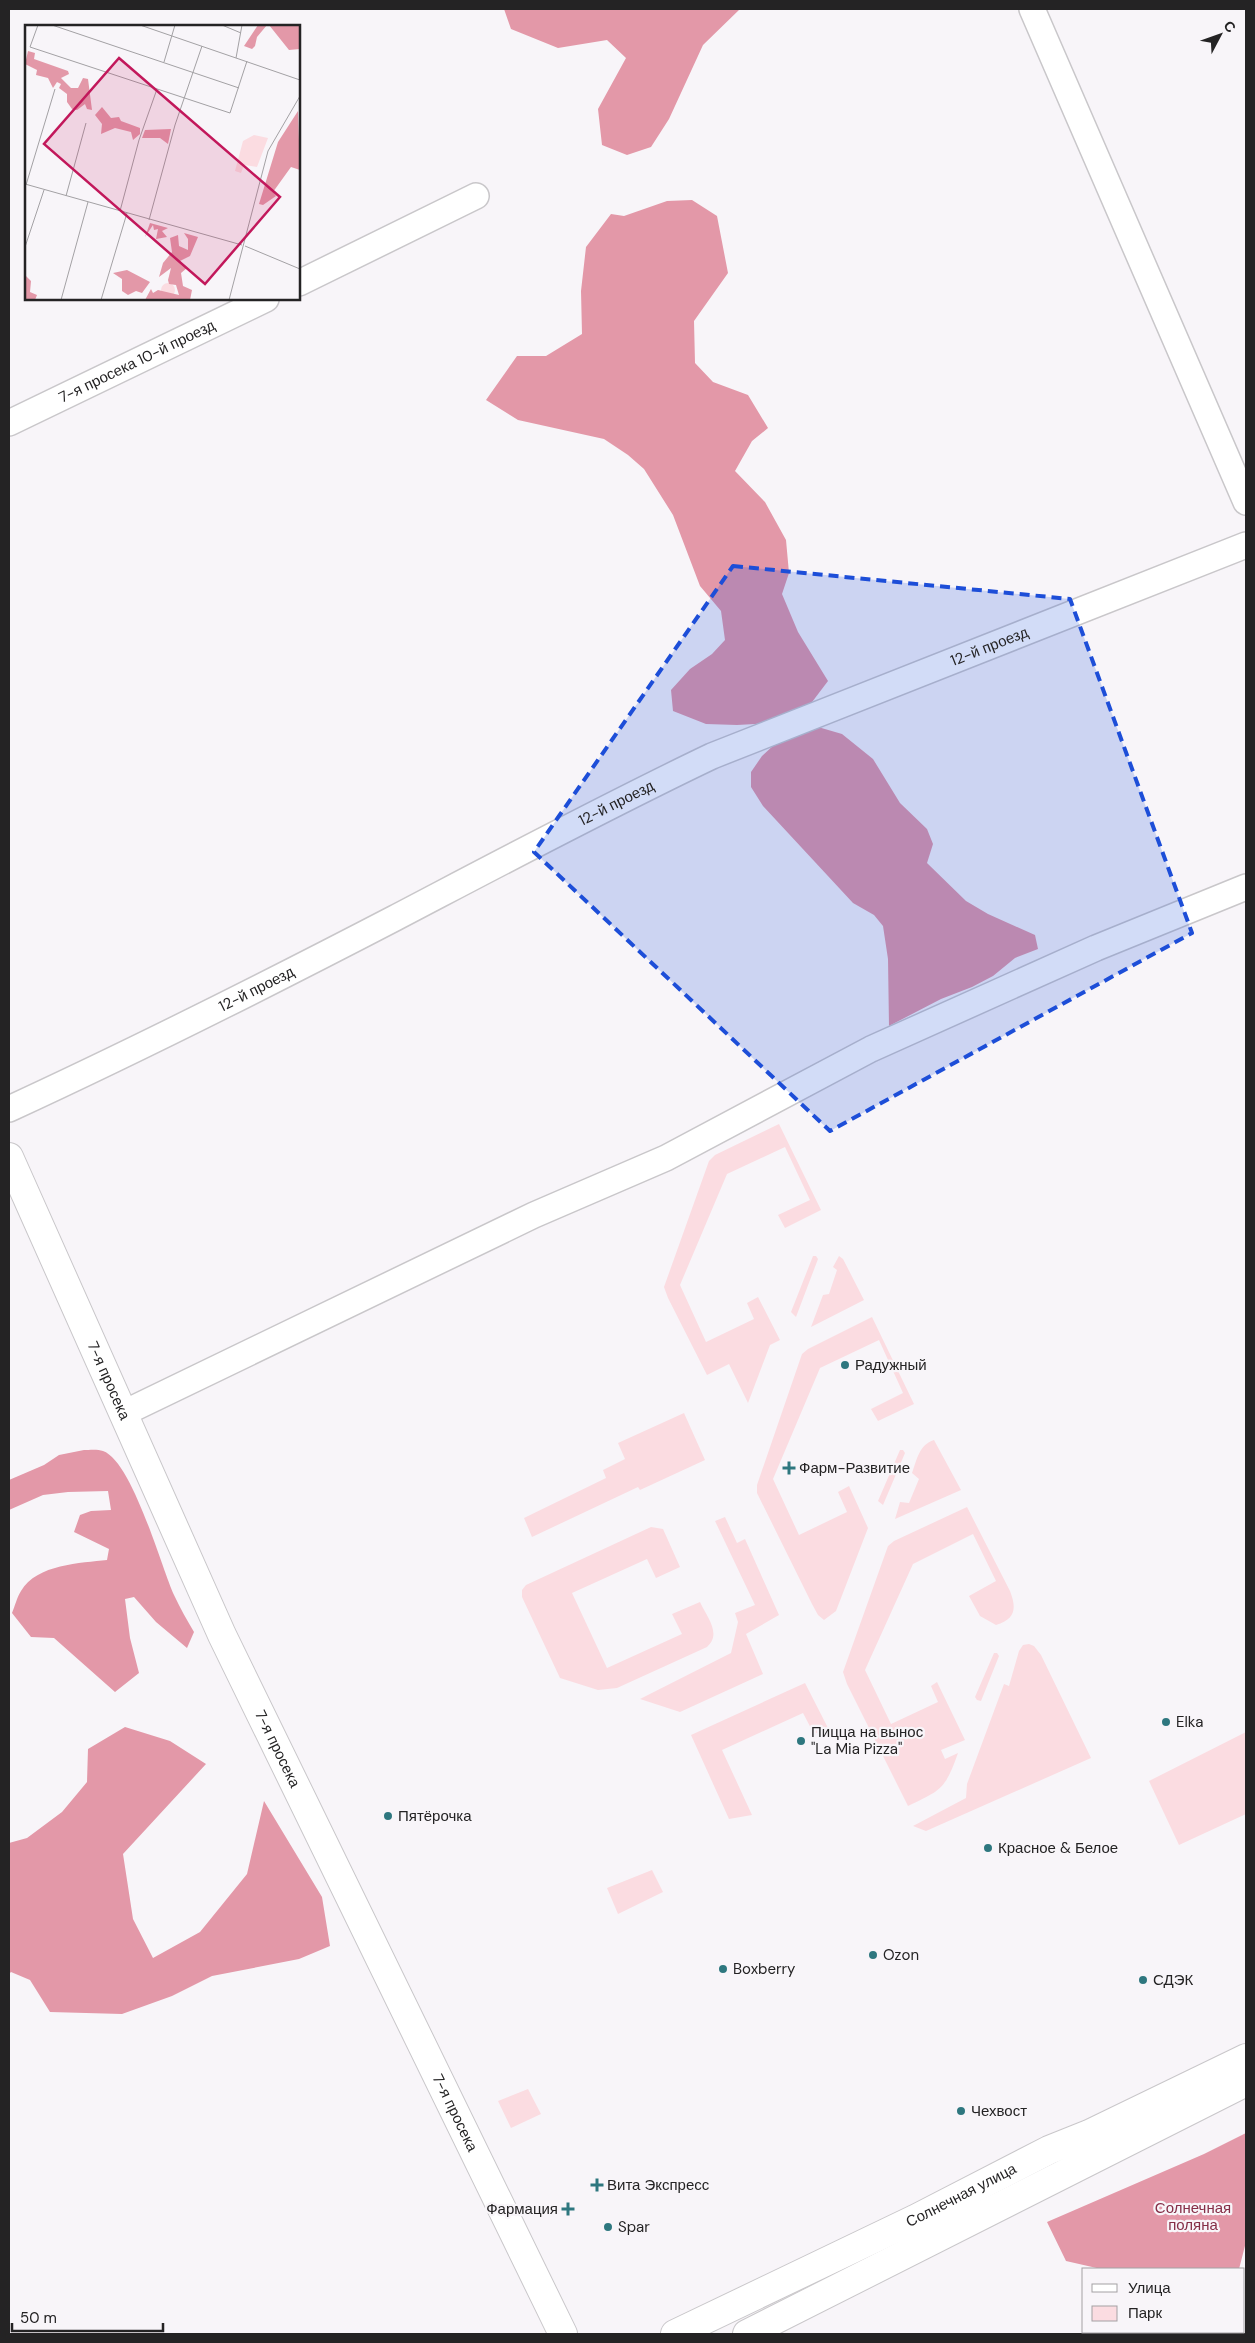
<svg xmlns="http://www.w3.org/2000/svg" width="1255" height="2343" viewBox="0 0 1255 2343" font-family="'DM Sans',sans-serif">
<rect width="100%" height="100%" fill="#f8f5f9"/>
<path fill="#fbdce1" d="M779,1124L821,1210L785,1228L778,1215L810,1200L785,1147L727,1174L680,1285L706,1342L754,1319L747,1303L758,1297L780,1340L770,1345L748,1403L729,1364L707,1375L668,1298L664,1287L709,1161L715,1155Z
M813,1256H816L818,1259L796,1317L791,1312Z
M839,1256L843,1259L864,1300L811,1327L823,1295L829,1294L837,1270L833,1267Z
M872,1317L914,1404L878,1421L871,1409L903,1393L879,1340L820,1368L773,1479L799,1535L847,1512L838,1492L849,1486L868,1528L836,1611L824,1620L818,1615L812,1604L757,1493V1485L802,1354L808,1349Z
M684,1413L705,1460L640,1490L638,1487L532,1537L524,1518L606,1478L603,1470L625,1459L618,1443Z
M934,1440L961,1490L895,1519L900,1502L909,1503L919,1479L912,1473C917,1459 919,1445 934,1440Z
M900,1450H903L905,1453L883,1505L878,1501Z
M967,1507L1010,1591C1017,1609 1015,1619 996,1625L980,1616L969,1596L996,1581L973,1534L913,1564L865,1670L891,1724L938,1702L931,1686L937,1682L965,1740L941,1750L945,1759L958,1753C945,1790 941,1790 908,1806L847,1684L843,1672L888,1546L894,1541Z
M725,1517L737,1543L745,1539L779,1615L746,1634L763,1674L680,1712L640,1699L731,1653L738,1622L735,1613L755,1605L715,1521Z
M651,1527L663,1529L680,1567L656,1578L647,1559L572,1593L607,1668L682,1634L672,1614L700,1602C707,1617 722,1634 707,1647L617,1688L598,1690L560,1678L522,1597V1590L526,1585Z
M1029,1644L1034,1646L1041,1655L1091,1758L926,1831L913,1826L966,1798L967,1784L1004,1684L1009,1686L1019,1651L1023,1645Z
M994,1653H997L999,1656L981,1701L977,1700L975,1697Z
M805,1683L828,1728L814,1734L803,1713L722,1750L752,1815L729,1819L691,1735Z
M1246,1732V1814L1179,1845L1149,1781Z
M652,1870L663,1892L618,1914L607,1888Z
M528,2089L541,2114L511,2128L498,2101Z"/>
<path fill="#e398a8" d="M504,9H740L703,45L669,119L651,147L627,155L602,145L598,109L626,58L607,40L558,48L511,29Z
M692,200L717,216L728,273L694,321L695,363L713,382L748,395L768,428L752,441L735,471L765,502L786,540L789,573L782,594L798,632L828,681L806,710L776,723L737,725L706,724L673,711L671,690L690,669L712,654L725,640L721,611L700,586L673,515L644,469L628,455L604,439L518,420L486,400L517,356H546L582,334L581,291L586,247L611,214L624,216L667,201Z
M818,727L842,734L873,759L900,803L927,829L933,844L927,863L966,901L988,914L1035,935L1038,949L1015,958L993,976L972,987L941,999L889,1026L888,959L883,926L874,915L853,903L763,806L751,787V772L762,756L775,744Z
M84,1450C89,1450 98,1449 103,1451C132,1461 161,1566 174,1595C180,1608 187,1620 194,1632L187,1648L156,1622L134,1597L125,1599L130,1638L139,1673L115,1692L54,1638L31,1637L12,1613C15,1606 17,1597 21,1591C37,1564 81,1563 107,1560L109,1549L74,1532L80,1515L91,1511L111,1510L108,1491L68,1492L43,1495L9,1510V1480L44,1465L59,1455Z
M125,1727L170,1741L206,1764L123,1854L133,1919L153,1958L200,1932L247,1874L264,1801L322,1897L330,1946L299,1959L212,1976L172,1996L122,2014L50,2012L30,1980L11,1972L9,1974V1843L27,1838L62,1812L87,1782L88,1749Z
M1246,2133V2242L1239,2269H1101L1066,2261L1047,2222L1204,2154Z"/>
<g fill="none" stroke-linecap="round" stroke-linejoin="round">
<defs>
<g id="street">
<path d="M1032,9L1246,502"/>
<path d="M299,283L476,196"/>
<path id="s1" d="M9,423L266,299"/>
<path id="s2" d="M9,1109C139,1049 268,984 395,918C500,863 605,807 712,756L1246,545"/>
<path d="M124,1413L534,1215L666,1158L871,1049L1096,948L1246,887"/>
</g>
<g id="secondary">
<path id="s3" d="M9,1157L222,1635L563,2334"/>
<path id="s4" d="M675,2334L915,2219L1049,2150L1089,2134L1246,2058"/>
<path d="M747,2334L1246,2082"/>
</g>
</defs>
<use href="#street" stroke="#c9c7ca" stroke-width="28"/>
<use href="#secondary" stroke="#c9c7ca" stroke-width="30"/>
<use href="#street" stroke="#fff" stroke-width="25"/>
<use href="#secondary" stroke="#fff" stroke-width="28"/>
</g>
<path fill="#1d4ed8" fill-opacity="0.2" stroke="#1d4ed8" stroke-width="4" stroke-dasharray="10 6" stroke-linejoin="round" d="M733,566L1070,599L1192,933L830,1131L534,852Z"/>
<g fill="#2e777f" stroke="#f8f5f9" stroke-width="2">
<circle cx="845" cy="1365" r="5"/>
<path d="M786.5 1460.5h5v5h5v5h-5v5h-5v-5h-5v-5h5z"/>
<circle cx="1166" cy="1722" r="5"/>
<circle cx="801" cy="1741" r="5"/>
<circle cx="388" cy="1816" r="5"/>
<circle cx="988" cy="1848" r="5"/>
<circle cx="873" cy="1955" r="5"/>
<circle cx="723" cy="1969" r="5"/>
<circle cx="1143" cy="1980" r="5"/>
<circle cx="961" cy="2111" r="5"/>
<path d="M594.5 2177.5h5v5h5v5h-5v5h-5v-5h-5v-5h5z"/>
<path d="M565.5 2201.5h5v5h5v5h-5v5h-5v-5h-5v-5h5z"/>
<circle cx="608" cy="2227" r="5"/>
</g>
<g text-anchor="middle" stroke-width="4.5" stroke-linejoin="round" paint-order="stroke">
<g font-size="15" fill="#242324" stroke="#f8f5f9">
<text dy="5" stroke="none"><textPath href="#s1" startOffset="142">7-я просека 10-й проезд</textPath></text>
<text dy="5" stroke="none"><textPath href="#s2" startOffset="1085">12-й проезд</textPath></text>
<text dy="5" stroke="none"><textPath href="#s2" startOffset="680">12-й проезд</textPath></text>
<text dy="5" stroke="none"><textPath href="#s2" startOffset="275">12-й проезд</textPath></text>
<text dy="5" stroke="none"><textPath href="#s3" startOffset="245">7-я просека</textPath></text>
<text dy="5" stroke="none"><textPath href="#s3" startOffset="650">7-я просека</textPath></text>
<text dy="5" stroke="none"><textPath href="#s3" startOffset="1055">7-я просека</textPath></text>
<text dy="5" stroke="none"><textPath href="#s4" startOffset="318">Солнечная улица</textPath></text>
</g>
<g font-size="15" fill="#242324" stroke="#f8f5f9" text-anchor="start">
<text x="855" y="1370">Радужный</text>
<text x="799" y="1473">Фарм-Развитие</text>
<text x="1176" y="1727">Elka</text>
<text x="811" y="1737">Пицца на вынос<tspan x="811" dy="17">"La Mia Pizza"</tspan></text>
<text x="398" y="1821">Пятёрочка</text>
<text x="998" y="1853">Красное &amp; Белое</text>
<text x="883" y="1960">Ozon</text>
<text x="733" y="1974">Boxberry</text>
<text x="1153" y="1985">СДЭК</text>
<text x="971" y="2116">Чехвост</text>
<text x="607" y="2190">Вита Экспресс</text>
<text x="558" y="2214" text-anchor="end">Фармация</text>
<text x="618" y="2232">Spar</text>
</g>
<g font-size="15" fill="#852e47" stroke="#f8f5f9">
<text x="1193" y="2213">Солнечная<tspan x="1193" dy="17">поляна</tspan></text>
</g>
</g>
<g transform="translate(25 25)">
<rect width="275" height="275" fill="#f8f5f9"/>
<path d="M229,110L243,113L232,142L219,140L216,148L210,146L218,116ZM136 265a7 7 0 1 1 14 0a7 7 0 1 1-14 0Z" fill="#fbdce1"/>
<path d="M233,0H242L232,12L230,21L227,24L219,21ZM244,0H275V24L264,25ZM3,26L10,28L9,34L43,46L44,49L36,53L46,63H53L58,53L63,54L67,85L62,84L60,79L52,85L47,84L42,77V69L34,63L36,59L32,57L28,63L23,53L11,50L12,45L0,39ZM77,82L86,93L94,92L96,96L115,103V109L108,115L106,107L90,103L76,109L77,99L70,90ZM273,86L275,145L266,142L248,167L251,171L238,180L234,179L253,117ZM146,104L143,119L135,113H117L120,105ZM125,198L143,203L137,206L142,212L131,214L133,204L129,205L128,200L120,212ZM159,208L173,212L165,231L155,236L162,243L156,248L158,261L167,265L165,275H120L126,264L128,268L133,265L154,270L151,260L144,259L143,255L146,243L134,252L138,238L147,227L145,213L153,210L154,221L163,225V214ZM102,245L125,257L117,268L111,266L103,270L97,266V254L88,248ZM0,250L6,256L5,267L12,270L10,275H0Z" fill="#e398a8"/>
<path fill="none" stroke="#a3a1a4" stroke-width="1" d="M13,0L5,22L205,88L222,36M27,0L214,63M115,0L275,55M197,0L216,8M211,33L217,0M139,37L150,0M0,159L217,220M1,160L30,64M41,171L61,98M95,186L114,115L132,64M124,195L150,100L177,21M220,221L275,244M0,222L19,165M36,275L63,177M76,275L102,188M204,275L243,126L275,71"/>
<path fill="#c2185b" fill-opacity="0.15" stroke="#c2185b" stroke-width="2.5" d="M94,33L255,172L180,259L19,119Z"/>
<rect width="275" height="275" fill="none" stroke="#242324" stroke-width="2.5"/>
</g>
<rect width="1255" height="2343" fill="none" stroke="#242324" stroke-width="20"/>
<rect x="1082" y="2268" width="162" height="65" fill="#f8f5f9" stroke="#a3a1a4"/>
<rect x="1092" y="2284" width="25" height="8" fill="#ffffff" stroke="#a3a1a4"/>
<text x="1128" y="2293" font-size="15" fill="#242324">Улица</text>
<rect x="1092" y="2306" width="25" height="15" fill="#fbdce1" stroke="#a3a1a4"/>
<text x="1128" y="2318" font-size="15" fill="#242324">Парк</text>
<g transform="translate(1220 35) rotate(49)" stroke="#f8f5f9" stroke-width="4" paint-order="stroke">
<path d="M0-4L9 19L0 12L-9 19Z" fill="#242324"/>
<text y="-8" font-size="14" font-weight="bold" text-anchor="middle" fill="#242324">С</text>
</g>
<path d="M12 2323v8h151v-8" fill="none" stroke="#242324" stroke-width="2.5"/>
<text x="20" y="2323" font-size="15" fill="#242324" stroke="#f8f5f9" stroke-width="4" paint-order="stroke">50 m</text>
</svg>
